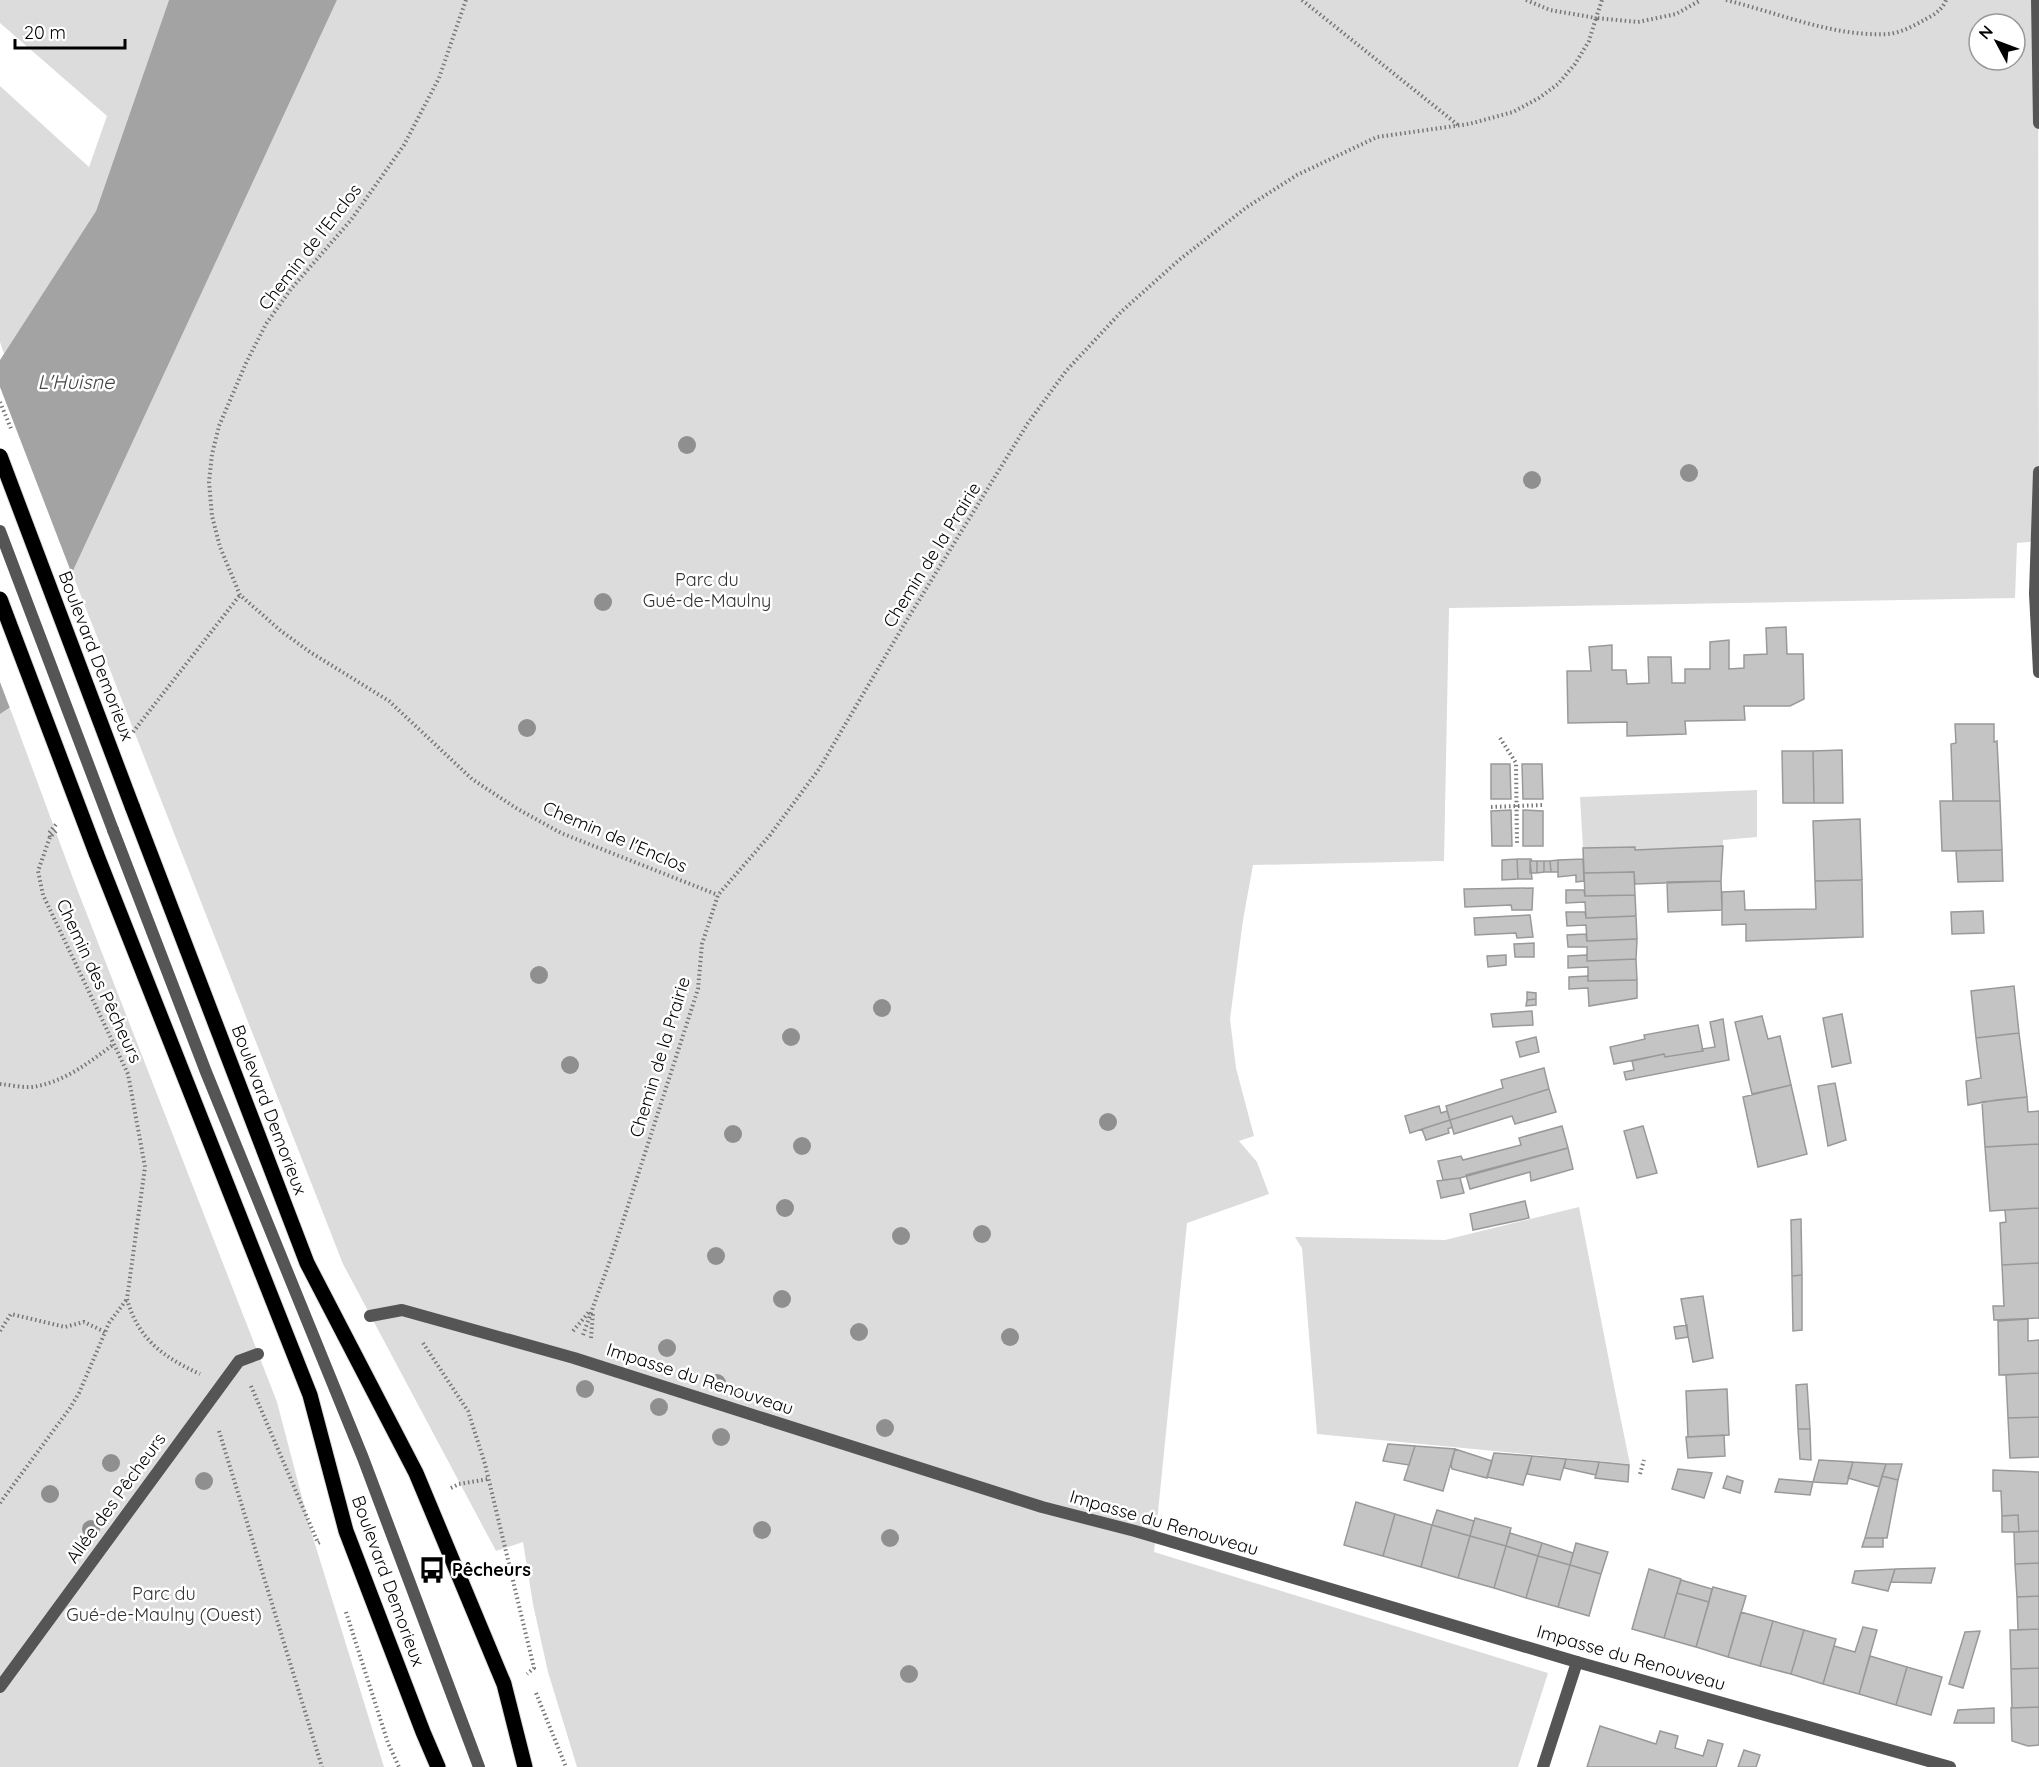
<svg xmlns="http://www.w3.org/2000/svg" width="2039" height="1767" viewBox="0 0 2039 1767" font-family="Quicksand,sans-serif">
<rect width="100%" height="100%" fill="#fff"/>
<path fill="#dcdcdc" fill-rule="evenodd" d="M0,0H169L96,211L4,354L0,342V86L89,167L107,116L0,23Z
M337,0H2038L2039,541L2017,543L2015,598L1449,608L1444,861L1253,865L1243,920L1230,1019L1236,1068L1254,1136L1239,1141L1257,1162L1269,1194L1187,1223L1154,1552L1548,1673L1518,1767H577L548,1672L533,1604L523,1542L496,1551L343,1264L72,573ZM1979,24H2015V60H1979Z
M10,708L74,881L277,1402L310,1528L384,1767H0V714Z
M1757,790V837L1723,840V846L1635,850L1634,847L1583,848L1580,797Z
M1579,1207C1596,1293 1612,1378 1630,1464L1317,1434L1302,1248L1295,1237L1445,1240Z"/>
<path fill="#a3a3a3" d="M169,0H337L72,573L14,705L0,714V360L96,211Z"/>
<path fill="#fff" d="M0,387L73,577L17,706L11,711L0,682Z"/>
<path fill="#c4c4c4" stroke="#999" stroke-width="1.5" d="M1786,627L1787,654H1803L1804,699L1790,706H1744L1745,720L1685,721L1686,734L1627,736V722L1568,723L1567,671H1591L1589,647L1612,645V670H1626L1627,684L1649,683L1648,657H1671L1672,683H1685V669H1710V642L1729,640V669L1744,668V655L1767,654L1766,628Z
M1955,724H1994V742L1997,741L2000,801H1953L1951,744L1956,743Z
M1842,750L1843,803H1814L1813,751Z
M1782,751H1813L1814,803H1783Z
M1491,764H1510L1511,799H1491Z
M1522,764H1542L1543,799H1523Z
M1940,801H2000L2002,850L1942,851Z
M1511,810L1512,846H1492L1491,811Z
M1523,810L1543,811V846H1523Z
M1860,819L1862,880L1815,881L1813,821Z
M1723,846L1721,881L1635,884L1634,872L1584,873L1583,848L1635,847V850Z
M2002,850L2003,881L1958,882L1956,851Z
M1517,859L1518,879L1502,880V860Z
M1517,859H1531L1532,861H1530L1532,879H1518Z
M1583,859L1584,881L1576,882V875L1558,877V860Z
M1558,860V872H1551L1550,861Z
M1530,861H1537V873H1530Z
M1537,861H1544V872L1537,873Z
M1544,861H1550L1551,872H1544Z
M1634,872L1635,895L1585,896L1584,873Z
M1862,880L1863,937L1746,941V924L1722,925V892L1744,891L1745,910L1816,909L1815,881Z
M1721,881L1722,910L1668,912L1667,882Z
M1533,888L1532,910H1512L1511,905L1465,907L1464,889Z
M1566,890H1584L1585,896L1635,895L1636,916L1586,918L1585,902L1566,903Z
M1983,911L1984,933L1952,934L1951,912Z
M1566,912H1585L1586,918L1636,916L1637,939L1587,941L1586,925L1567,926Z
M1530,915L1533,937L1517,938L1516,933L1475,935L1474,918Z
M1586,934L1587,941L1637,939L1636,959L1587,961V947H1568L1567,935Z
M1534,943V957H1515L1514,944Z
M1506,955V965L1488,967L1487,956Z
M1587,955V961L1636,959L1637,980L1588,981V967L1568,968V956Z
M1588,976V981L1637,980V998L1589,1006L1588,988L1569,989V977Z
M2014,986L2019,1033L1976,1038L1971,991Z
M1527,992L1536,993V999L1527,1000Z
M1536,999V1005L1526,1006L1527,1000Z
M1532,1011L1533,1025L1493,1027L1491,1014Z
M1842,1014L1851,1063L1832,1067L1823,1018Z
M1762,1016L1768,1039L1780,1036L1791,1085L1752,1094L1735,1022Z
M1723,1019L1729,1060L1626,1080L1624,1072L1634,1070L1632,1061L1664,1054L1665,1057L1703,1051L1702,1049L1715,1047L1710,1022Z
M1698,1025L1703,1051L1665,1057L1664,1054L1614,1064L1610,1047L1645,1039L1644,1035Z
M2019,1033L2027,1097L1996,1100L1968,1105L1966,1081L1981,1078L1976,1038Z
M1536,1037L1539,1052L1520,1057L1516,1042Z
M1544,1068L1549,1089L1450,1120L1446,1106L1503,1088L1501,1080Z
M1835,1083L1846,1140L1828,1146L1818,1086Z
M1791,1085L1807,1154L1758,1167L1743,1097Z
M1549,1089L1556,1112L1515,1124L1512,1116L1454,1134L1450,1120Z
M2027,1097L2028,1112L2039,1111V1144L1985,1147L1982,1102Z
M1439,1106L1441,1113L1447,1111L1450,1120L1410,1133L1405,1116Z
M1450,1120L1452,1127L1448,1129L1449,1133L1426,1140L1422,1129Z
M1562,1126L1568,1148L1460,1178L1443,1180L1438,1161L1461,1156L1463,1160L1521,1145L1519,1138Z
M1643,1126L1657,1173L1637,1178L1624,1131Z
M2039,1144V1208L1990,1211L1985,1147Z
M1568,1148L1573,1169L1531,1181L1530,1172L1470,1189L1466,1175Z
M1460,1178L1464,1193L1441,1198L1437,1181Z
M1525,1201L1529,1218L1473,1230L1470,1214Z
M2039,1208V1263L2002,1265L2000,1223L2006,1222L2005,1210Z
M1801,1219L1802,1275L1792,1276L1791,1220Z
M2039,1263V1318L1994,1320L1993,1306H2004L2002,1265Z
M1802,1275V1330L1793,1331L1792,1276Z
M1703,1296L1713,1358L1693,1362L1681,1299Z
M2028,1319V1341L2039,1340V1373L1999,1375L1998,1321Z
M1687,1325L1688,1337L1676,1339L1674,1327Z
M2039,1373V1417L2008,1418L2006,1375Z
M1807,1384L1810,1429H1798L1796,1385Z
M1727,1389L1729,1435L1688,1437L1686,1391Z
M2039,1417V1457L2010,1458L2008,1418Z
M1798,1429H1810L1811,1460L1800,1459Z
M1724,1435L1725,1456L1688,1458L1686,1437Z
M1388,1444L1415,1446L1409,1465L1383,1461Z
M1415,1446L1455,1449L1443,1491L1404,1480Z
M1455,1449L1492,1461L1487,1478L1452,1469L1451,1465Z
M1494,1453L1532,1456L1523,1485L1487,1477Z
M1532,1456L1566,1459L1560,1480L1527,1474Z
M1566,1459L1599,1462L1596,1475L1564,1468Z
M1819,1460L1853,1462L1847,1484L1813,1482Z
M1599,1462L1629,1465L1628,1482L1595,1478Z
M1853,1462L1886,1464L1879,1487L1848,1478Z
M1886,1464H1902L1898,1480L1882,1476Z
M1678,1469L1712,1473L1704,1498L1672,1489Z
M1993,1470L2039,1472V1531L2019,1532L2018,1515L2002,1516L2001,1491H1993Z
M1727,1476L1743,1481L1740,1493L1723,1488Z
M1882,1476L1898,1480L1887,1538H1865Z
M1779,1479L1813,1482L1810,1495L1775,1492Z
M1356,1502L1395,1514L1383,1556L1344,1545Z
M1437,1510L1474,1521L1470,1536L1432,1525Z
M1395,1514L1432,1525L1421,1567L1383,1556Z
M2018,1515L2019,1532H2002V1516Z
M1475,1518L1511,1528L1506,1546L1470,1536Z
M1432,1525L1470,1536L1458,1578L1421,1567Z
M2039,1531V1563L2015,1564L2014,1532Z
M1510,1533L1542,1543L1538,1556L1506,1546Z
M1470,1536L1506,1546L1494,1588L1458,1578Z
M1865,1538H1883V1547H1862Z
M1542,1543L1573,1553L1570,1565L1538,1556Z
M1576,1543L1608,1552L1601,1574L1570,1565Z
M1506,1546L1538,1556L1526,1598L1494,1588Z
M1538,1556L1570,1565L1558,1607L1526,1598Z
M2039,1563V1596L2017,1597L2015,1564Z
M1570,1565L1601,1574L1589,1616L1558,1607Z
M1935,1568L1931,1583L1891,1582L1895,1569Z
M1649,1569L1681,1579L1664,1638L1632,1629Z
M1895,1569L1888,1591L1852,1583L1855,1571Z
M1681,1580L1712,1589L1709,1602L1677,1593Z
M1713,1587L1746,1596L1728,1657L1696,1647Z
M1677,1593L1709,1602L1696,1647L1664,1638Z
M2039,1596V1629L2018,1630L2017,1597Z
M1741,1612L1773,1621L1760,1666L1728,1657Z
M1773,1621L1804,1630L1791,1674L1760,1666Z
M1863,1627L1877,1630L1859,1694L1823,1684L1834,1646L1855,1652Z
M2039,1629V1668L2011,1669L2010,1630Z
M1804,1630L1836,1639L1823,1684L1791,1674Z
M1980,1631L1963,1688L1949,1684L1965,1632Z
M1870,1656L1907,1667L1896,1705L1859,1694Z
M1907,1667L1942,1677L1931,1715L1896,1705Z
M2039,1668V1707L2012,1708L2011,1669Z
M2039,1707V1745L2028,1746L2012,1741L2011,1708Z
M1994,1708V1723H1954L1958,1710Z
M1600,1726L1656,1744L1660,1731L1678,1736L1675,1748L1703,1756L1708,1740L1723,1744L1716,1767H1587Z
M1744,1750L1760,1755L1756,1767H1738Z"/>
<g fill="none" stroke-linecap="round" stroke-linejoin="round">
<defs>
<path id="primary" d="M132,806L307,1263L416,1473L504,1684L525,1767
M96,853L310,1395L346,1531L423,1732L438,1767"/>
</defs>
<use href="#primary" stroke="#dbdbdb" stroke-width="17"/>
<path stroke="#777" stroke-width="4" stroke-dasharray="1.5 3" stroke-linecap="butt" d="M466,0L439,78L404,145L351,220L291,289L266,324L246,363L219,426L212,454L209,482L212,516L220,547L240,595L281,631L310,652L389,701L472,779L516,808L561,833L718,895
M1302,0L1458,125
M1526,0L1550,10L1596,18L1602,0
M1726,0C1779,13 1833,37 1888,34C1901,33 1915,25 1926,19C1935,14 1942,10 1946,0
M133,732L240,595
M1500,738L1516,763L1517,845
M1491,807L1543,805
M56,831L50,837L38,871L43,895L128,1074L145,1167L127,1299C138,1339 163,1357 200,1374
M50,837L49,833L57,823
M0,1084C12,1085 27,1089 38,1086C67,1080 91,1061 114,1044
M0,1331L11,1314L65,1327L84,1322L105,1332
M573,1331L589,1312
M583,1335L614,1249L698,989L702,944L718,895L770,835L819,769L902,628L1028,423L1066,371L1122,311L1179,260L1247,207L1297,175L1377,137L1469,124L1513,112L1539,98L1558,84L1575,64L1589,41L1596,18L1638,22L1676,14L1701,0
M591,1338L593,1313
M423,1343L468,1411L485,1464L534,1668L527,1674
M251,1386L318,1543L322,1541
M219,1431L322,1767
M1640,1474L1644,1460
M451,1488L459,1484L488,1479
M0,1503L70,1408L79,1393L109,1323L127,1299
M346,1612L388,1743L399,1767
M536,1693L566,1767"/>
<path stroke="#555" stroke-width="12" d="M2037,0L2039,123
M2036,613L2035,594L2039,472
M113,830L206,1072L363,1458L479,1767
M370,1316L402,1310L574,1358L1042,1507L1135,1531L1577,1662
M0,1687L239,1361L258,1354"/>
<path stroke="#555" stroke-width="12" d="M2036,613L2039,672
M1543,1767L1577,1662L1950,1767"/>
<use href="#primary" stroke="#000" stroke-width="15"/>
<defs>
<path id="primary-bridge" d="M0,456L132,806
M0,599L96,853"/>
</defs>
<use href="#primary-bridge" stroke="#dbdbdb" stroke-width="17" stroke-linecap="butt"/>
<path stroke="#777" stroke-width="4" stroke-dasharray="1.5 3" stroke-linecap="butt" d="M0,402L12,431"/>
<path stroke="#555" stroke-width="12" d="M0,531L113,830"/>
<use href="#primary-bridge" stroke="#000" stroke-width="15"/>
</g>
<g fill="#8f8f8f">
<circle cx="687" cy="445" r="9"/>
<circle cx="1689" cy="473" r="9"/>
<circle cx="1532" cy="480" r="9"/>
<circle cx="603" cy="602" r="9"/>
<circle cx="527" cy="728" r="9"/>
<circle cx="539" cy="975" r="9"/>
<circle cx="882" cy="1008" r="9"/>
<circle cx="791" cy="1037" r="9"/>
<circle cx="570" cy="1065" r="9"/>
<circle cx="1108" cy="1122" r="9"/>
<circle cx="733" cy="1134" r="9"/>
<circle cx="802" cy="1146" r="9"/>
<circle cx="785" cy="1208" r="9"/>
<circle cx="982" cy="1234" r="9"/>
<circle cx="901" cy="1236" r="9"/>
<circle cx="716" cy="1256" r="9"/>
<circle cx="782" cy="1299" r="9"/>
<circle cx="859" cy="1332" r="9"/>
<circle cx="1010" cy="1337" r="9"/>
<circle cx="667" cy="1348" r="9"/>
<circle cx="717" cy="1383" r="9"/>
<circle cx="585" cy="1389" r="9"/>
<circle cx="659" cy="1407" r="9"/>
<circle cx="885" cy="1428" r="9"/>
<circle cx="721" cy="1437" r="9"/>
<circle cx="111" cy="1463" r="9"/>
<circle cx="204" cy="1481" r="9"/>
<circle cx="50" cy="1494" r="9"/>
<circle cx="91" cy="1529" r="9"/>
<circle cx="762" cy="1530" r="9"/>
<circle cx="890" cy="1538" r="9"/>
<circle cx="909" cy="1674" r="9"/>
</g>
<defs>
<symbol id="bus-bare" viewBox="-9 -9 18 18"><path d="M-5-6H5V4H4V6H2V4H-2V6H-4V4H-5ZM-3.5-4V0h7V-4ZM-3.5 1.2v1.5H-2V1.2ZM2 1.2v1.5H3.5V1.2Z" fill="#000" stroke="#fff" stroke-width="2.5" paint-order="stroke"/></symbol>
</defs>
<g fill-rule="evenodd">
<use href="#bus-bare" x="413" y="1551" width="38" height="38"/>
</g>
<g text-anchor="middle" stroke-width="5" stroke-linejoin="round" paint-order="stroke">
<g font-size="18" fill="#000" stroke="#fff">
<text transform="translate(310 247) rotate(-52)" y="6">Chemin de l'Enclos</text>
<text transform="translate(932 555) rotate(-58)" y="6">Chemin de la Prairie</text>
<text transform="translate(96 656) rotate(69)" y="6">Boulevard Demorieux</text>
<text transform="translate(615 837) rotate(23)" y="6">Chemin de l'Enclos</text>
<text transform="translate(99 981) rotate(65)" y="6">Chemin des Pêcheurs</text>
<text transform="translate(660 1057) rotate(-73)" y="6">Chemin de la Prairie</text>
<text transform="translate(269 1110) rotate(69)" y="6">Boulevard Demorieux</text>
<text transform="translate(700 1379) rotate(18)" y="6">Impasse du Renouveau</text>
<text transform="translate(116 1498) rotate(-54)" y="6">Allée des Pêcheurs</text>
<text transform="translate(1164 1523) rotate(16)" y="6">Impasse du Renouveau</text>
<text transform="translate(388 1581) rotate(70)" y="6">Boulevard Demorieux</text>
<text transform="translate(1631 1658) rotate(16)" y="6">Impasse du Renouveau</text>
</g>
<g font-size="18" fill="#333" stroke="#fff">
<text x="707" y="586">Parc du<tspan x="707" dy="21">Gué-de-Maulny</tspan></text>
<text x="164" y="1600">Parc du<tspan x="164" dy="21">Gué-de-Maulny (Ouest)</tspan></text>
</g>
<g font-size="18" font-weight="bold" fill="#000" stroke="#fff" text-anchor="start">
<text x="452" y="1576">Pêcheurs</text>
</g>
<g font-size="20" font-style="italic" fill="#444" stroke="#fff">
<text x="76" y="389">L'Huisne</text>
</g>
</g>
<g transform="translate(1997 42) rotate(311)"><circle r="28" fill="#ffffff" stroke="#999999" stroke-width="1.5"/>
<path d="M0-4.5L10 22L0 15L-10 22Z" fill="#000000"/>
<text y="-9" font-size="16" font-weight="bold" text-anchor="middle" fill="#000000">N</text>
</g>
<path d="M15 39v9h110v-9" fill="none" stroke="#000000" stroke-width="3"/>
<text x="24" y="39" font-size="18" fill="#000000" stroke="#ffffff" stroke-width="4.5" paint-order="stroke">20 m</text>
</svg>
